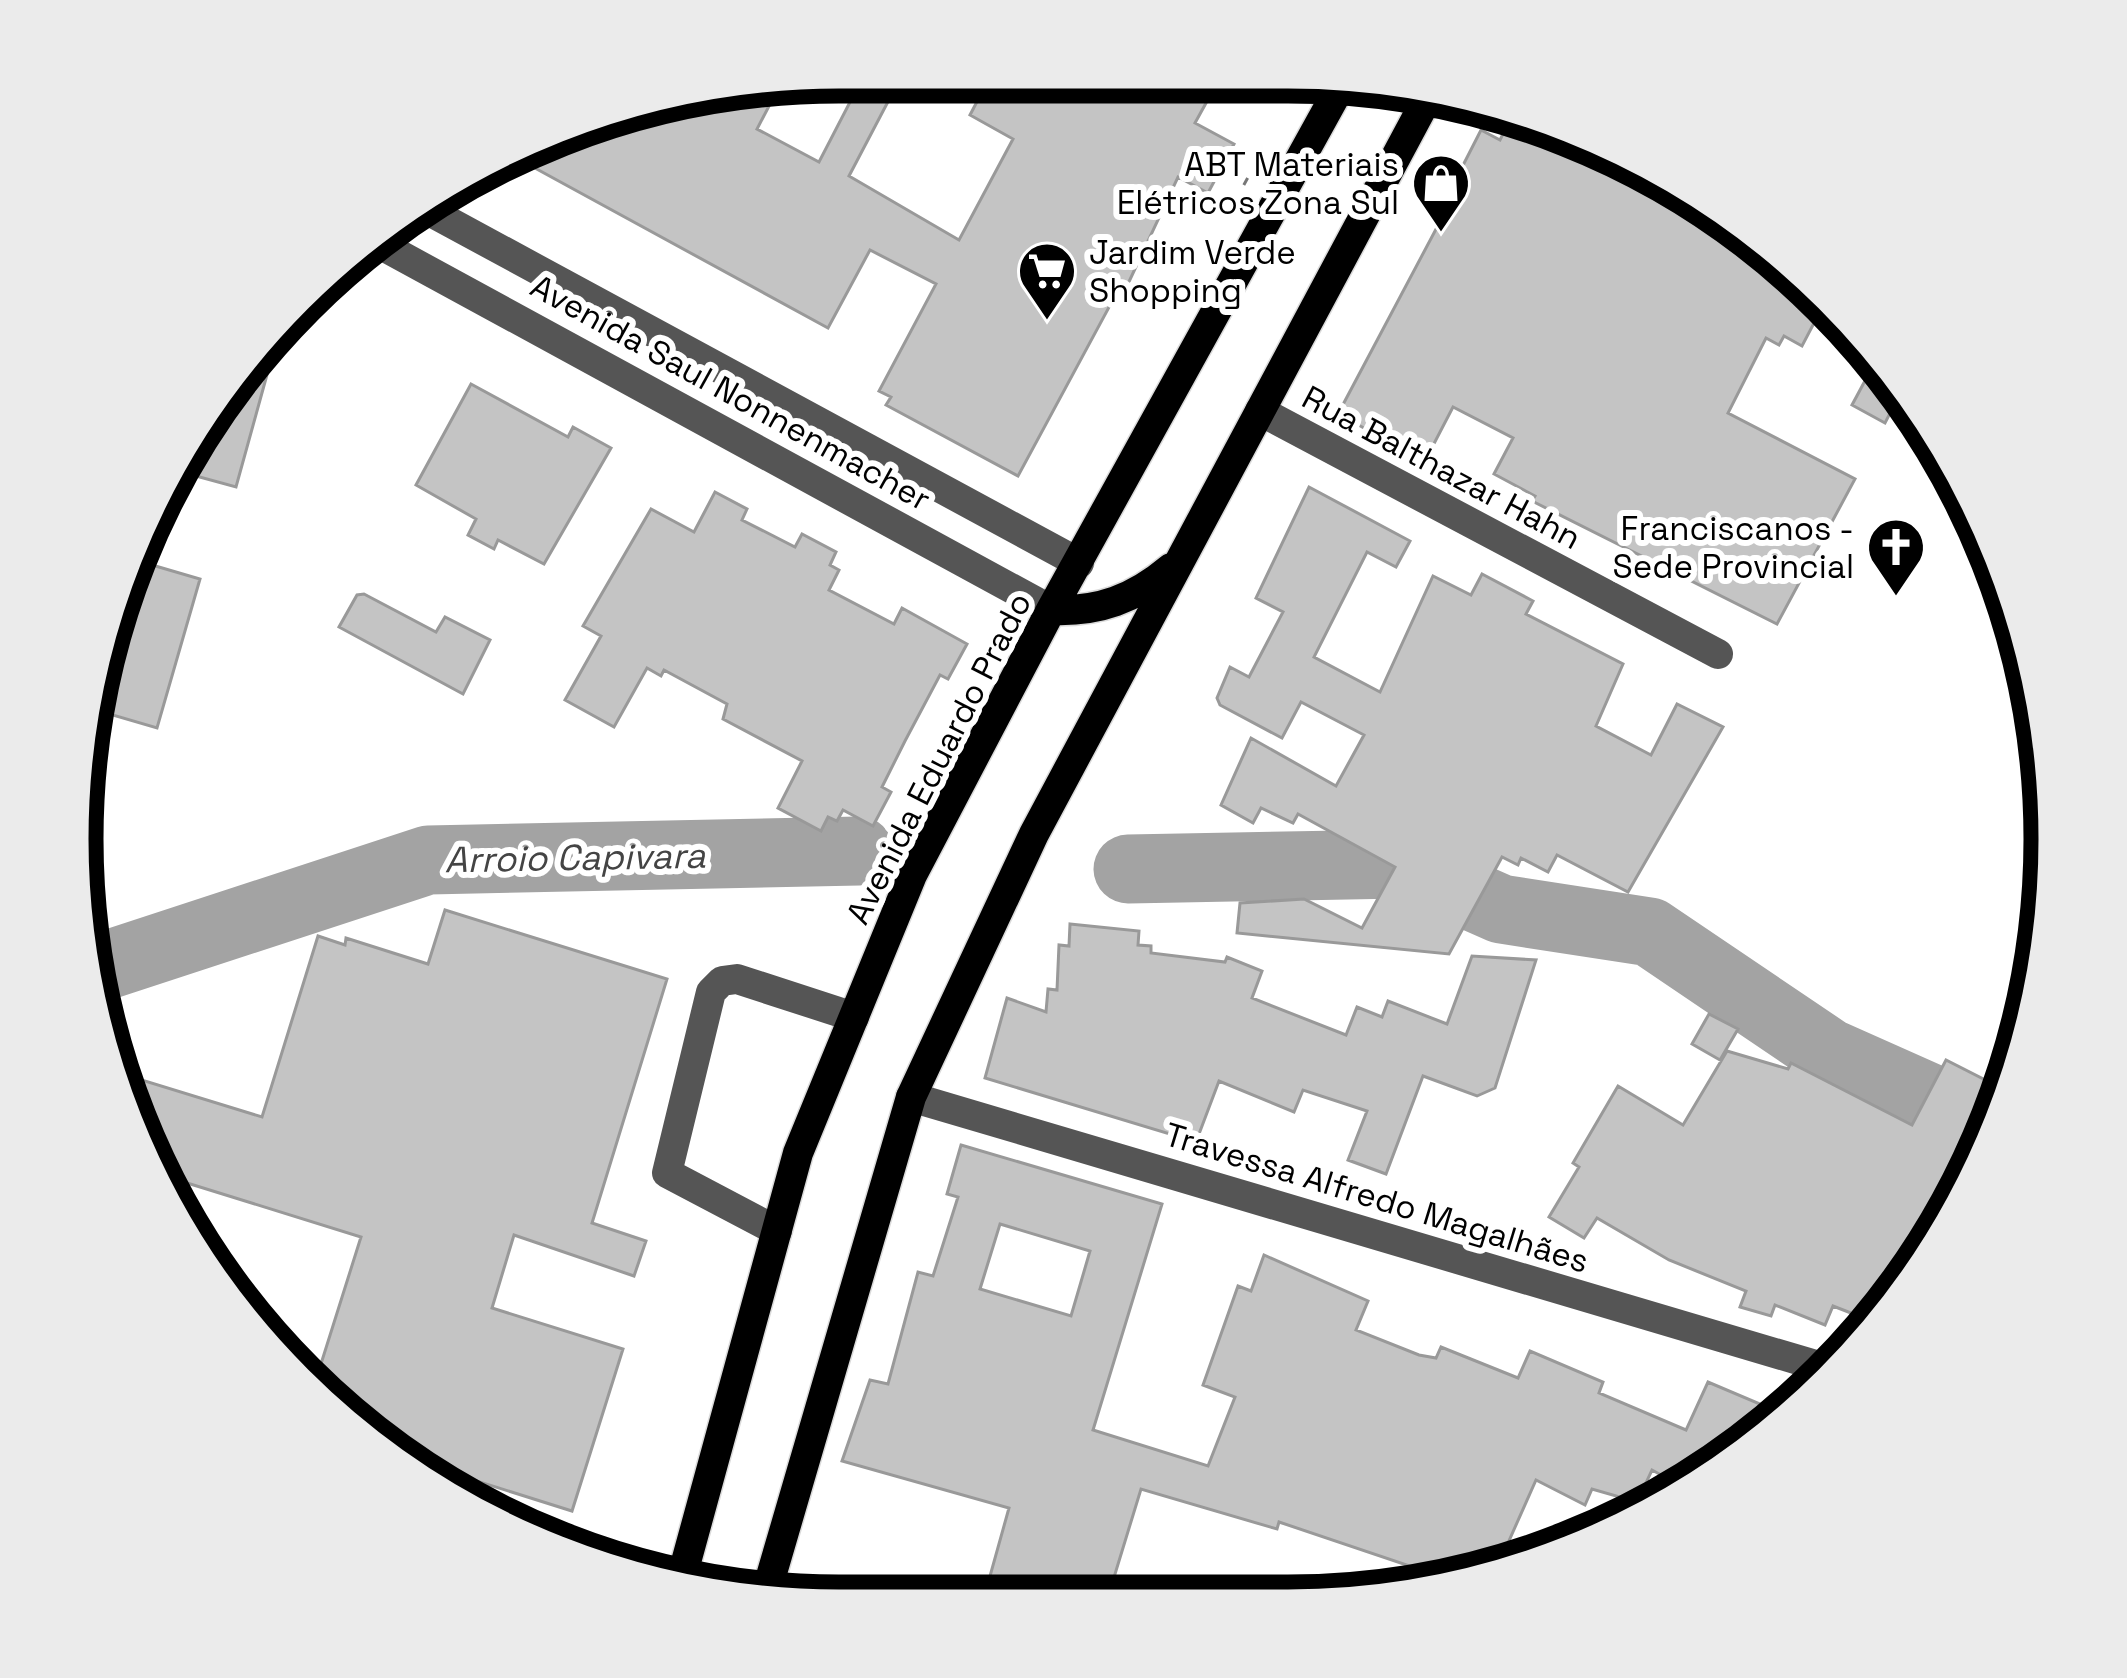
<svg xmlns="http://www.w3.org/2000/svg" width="2127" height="1678" viewBox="0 0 2127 1678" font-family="'Space Grotesk',sans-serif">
<rect width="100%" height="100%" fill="#fff"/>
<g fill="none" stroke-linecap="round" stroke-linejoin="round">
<path stroke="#a3a3a3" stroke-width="69" d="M1128,869L1399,864L1501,909L1650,932L1829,1053L1984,1122
M92,970L428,860L859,851"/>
</g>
<path fill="#c4c4c4" stroke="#999" stroke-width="3" fill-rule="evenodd" d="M864,75H902L849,176L959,240L1013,139L970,115L991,75L1221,76L1195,123L1234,144L1208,193L1178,177L1127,286L1122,283L1018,476L886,405L891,397L879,391L936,284L870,250L828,328L511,155L641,101L781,83L757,129L819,162Z
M1514,112L1534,116L1791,264L1824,304L1802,346L1784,336L1779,345L1766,338L1728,413L1855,479L1777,624L1532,501L1535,496L1494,474L1513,438L1453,407L1425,461L1338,414L1461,182L1456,179L1481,130L1500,140Z
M281,324L236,487L185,473L226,393Z
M1874,364L1899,396L1885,423L1852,405Z
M471,384L568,437L573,427L611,448L544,564L498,540L494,549L468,535L476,519L416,485Z
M1309,487L1410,541L1396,567L1367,552L1314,657L1380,692L1433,576L1471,595L1482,574L1533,601L1526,614L1623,664L1596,726L1651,755L1677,704L1723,727L1628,892L1557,855L1548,872L1521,858L1518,865L1502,857L1449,954L1237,933L1240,903L1304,899L1362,928L1395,867L1298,814L1293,823L1261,808L1253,823L1221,805L1251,738L1336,786L1364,735L1301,702L1282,738L1220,705L1217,698L1230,667L1249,677L1283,612L1256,598Z
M715,492L747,509L742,520L795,547L802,534L836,552L830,565L839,570L829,590L894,624L902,608L967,644L948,679L940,675L905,741L882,787L891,792L873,826L843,810L837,821L828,817L821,831L778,808L802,761L723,719L727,704L664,670L661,676L647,668L614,727L565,700L601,636L583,626L651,509L694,532Z
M135,560L200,579L157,728L92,709L101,642Z
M364,594L436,632L445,617L490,640L463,694L339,627L357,595Z
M445,910L667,979L592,1223L646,1241L634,1276L514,1235L492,1308L623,1349L572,1511L391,1454L314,1386L361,1237L158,1174L116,1072L262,1117L318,936L345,945L346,938L428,964Z
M1070,924L1139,931L1138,945L1151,946V953L1225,962L1227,957L1262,971L1252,998L1346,1035L1357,1007L1382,1017L1388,1001L1447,1024L1472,956L1536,960L1495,1088L1477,1096L1423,1076L1386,1174L1348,1160L1367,1111L1303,1090L1294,1112L1219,1081L1196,1142L985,1078L1007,998L1046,1012L1048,989L1057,990L1059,945L1069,946Z
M1709,1014L1738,1029L1720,1060L1692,1044Z
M1727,1051L1788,1069L1791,1063L1912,1125L1946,1060L1997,1086L1895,1304L1874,1322L1833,1306L1825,1325L1775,1305L1771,1316L1740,1307L1746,1291L1669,1260L1597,1218L1584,1238L1549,1217L1579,1167L1573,1163L1618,1086L1683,1125Z
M961,1145L1162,1204L1093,1430L1208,1466L1235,1397L1203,1385L1238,1286L1251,1291L1264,1255L1368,1301L1356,1330L1419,1355L1436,1358L1441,1347L1518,1378L1530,1351L1603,1382L1599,1393L1686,1430L1708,1382L1760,1404L1745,1435L1685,1488L1652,1470L1637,1502L1592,1489L1585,1505L1536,1480L1496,1570L1448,1579L1279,1522L1277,1529L1141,1489L1108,1597L985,1594L1009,1508L842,1461L870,1380L888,1384L918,1272L933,1276L958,1197L947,1194ZM1000,1224L1090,1251L1071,1316L980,1289Z"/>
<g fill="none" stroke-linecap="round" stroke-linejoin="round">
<defs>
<path id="major" d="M1051,610C1099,612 1134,599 1171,568
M680,1584L798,1153L912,875L1051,610L1345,78
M767,1590L911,1097L1034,834L1429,95"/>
</defs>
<use href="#major" stroke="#dbdbdb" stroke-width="33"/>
<path stroke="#777" stroke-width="8" stroke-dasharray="3 6" stroke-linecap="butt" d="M1197,155L1252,185"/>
<path stroke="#555" stroke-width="30" d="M420,206L1079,563
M374,241L1051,610
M1260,411L1718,654
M911,1097L1822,1367
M777,1231L667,1173L711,992L722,981L737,979L854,1017"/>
<use href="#major" stroke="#000" stroke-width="30"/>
</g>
<defs>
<symbol id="shop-pin" viewBox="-11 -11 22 30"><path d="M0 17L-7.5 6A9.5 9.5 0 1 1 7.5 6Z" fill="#000" stroke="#fff"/><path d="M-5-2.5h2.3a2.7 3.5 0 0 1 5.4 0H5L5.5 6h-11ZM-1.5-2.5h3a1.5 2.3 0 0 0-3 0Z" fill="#fff"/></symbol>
<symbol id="supermarket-pin" viewBox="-11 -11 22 30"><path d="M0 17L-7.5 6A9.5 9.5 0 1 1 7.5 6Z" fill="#000" stroke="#fff"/><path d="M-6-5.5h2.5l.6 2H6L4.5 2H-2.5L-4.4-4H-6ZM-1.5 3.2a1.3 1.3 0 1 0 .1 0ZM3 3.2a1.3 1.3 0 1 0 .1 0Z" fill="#fff"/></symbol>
<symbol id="church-pin" viewBox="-11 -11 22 30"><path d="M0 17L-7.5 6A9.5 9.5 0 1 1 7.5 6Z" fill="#000" stroke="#fff"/><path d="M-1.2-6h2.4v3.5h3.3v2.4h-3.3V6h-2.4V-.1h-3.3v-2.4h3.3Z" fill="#fff"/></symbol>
</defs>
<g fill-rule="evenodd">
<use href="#shop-pin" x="1408" y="150" width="66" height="90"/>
<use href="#supermarket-pin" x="1014" y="238" width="66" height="90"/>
<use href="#church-pin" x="1863" y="514" width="66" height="90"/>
</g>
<g text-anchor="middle" stroke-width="12" stroke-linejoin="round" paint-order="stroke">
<g font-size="33" fill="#000" stroke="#fff" text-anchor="end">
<text x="1399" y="176">ABT Materiais<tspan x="1399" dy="38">Elétricos Zona Sul</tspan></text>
<text x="1089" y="264" text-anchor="start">Jardim Verde<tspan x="1089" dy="38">Shopping</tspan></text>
<text x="1854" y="540">Franciscanos -<tspan x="1854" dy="38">Sede Provincial</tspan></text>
</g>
<g font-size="33" fill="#000" stroke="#fff">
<text transform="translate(731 392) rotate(29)" y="12">Avenida Saul Nonnenmacher</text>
<text transform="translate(1442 467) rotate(28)" y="12">Rua Balthazar Hahn</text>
<text transform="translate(938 758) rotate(-63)" y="12">Avenida Eduardo Prado</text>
<text transform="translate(1377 1197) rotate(17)" y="12">Travessa Alfredo Magalhães</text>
</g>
<g font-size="36" font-style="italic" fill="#444" stroke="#fff">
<text transform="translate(575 857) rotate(-1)" y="13">Arroio Capivara</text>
</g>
</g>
<path d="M0 0H2127V1678H0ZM839 96H1288A743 743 0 0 1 2031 839V839A743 743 0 0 1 1288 1582H839A743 743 0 0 1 96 839V839A743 743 0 0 1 839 96Z" fill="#ebebeb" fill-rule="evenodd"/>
<path fill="none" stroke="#000" stroke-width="15" d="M839 96H1288A743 743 0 0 1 2031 839V839A743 743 0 0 1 1288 1582H839A743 743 0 0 1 96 839V839A743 743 0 0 1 839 96Z"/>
</svg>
